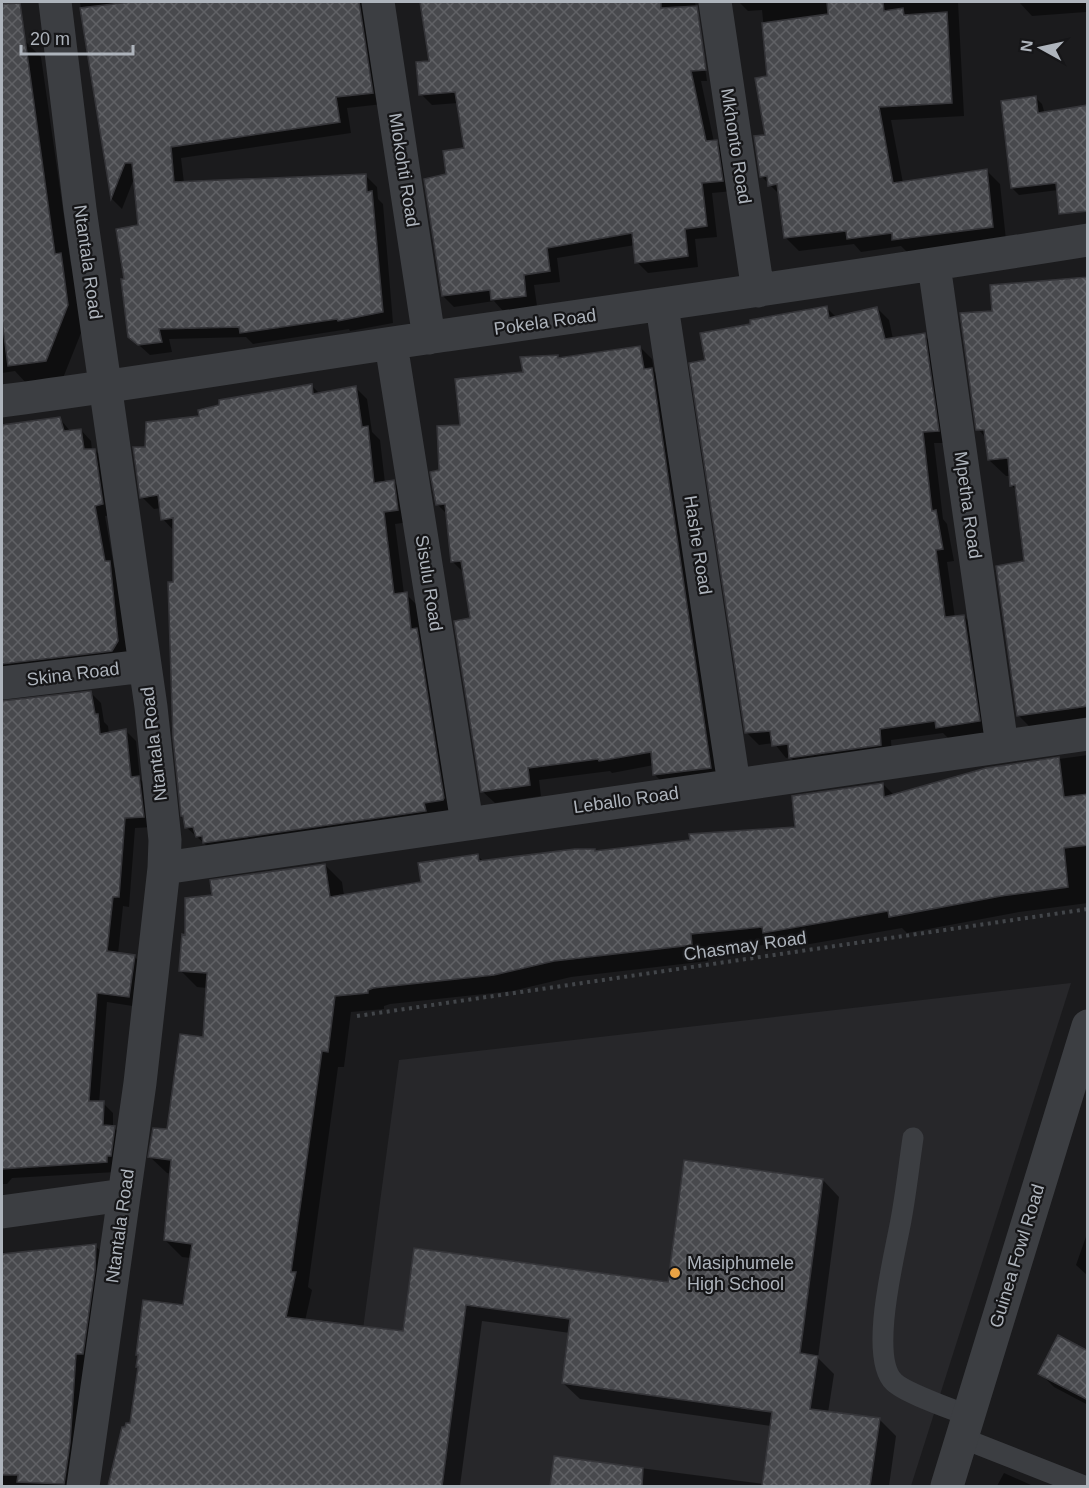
<svg xmlns="http://www.w3.org/2000/svg" width="1089" height="1488" viewBox="0 0 1089 1488" font-family="Helvetica,sans-serif">
<defs>
<pattern id="building-cross-hatch" width="8" height="8" patternUnits="userSpaceOnUse" patternTransform="scale(1.5)"><rect width="8" height="8" fill="#48494d"/><path d="M0 0l8 8M0 8l8-8" fill="none" stroke="#606165"/></pattern>
</defs>
<rect width="100%" height="100%" fill="#1b1b1d"/>
<path fill="#27272a" d="M1071,983L911,1486H342L399,1060Z"/>
<path fill="#0007" d="M80,2H375L383,104L347,108L351,133L181,158L184,183L366,176L377,187L378,199L383,204L393,323L350,331L349,329L253,344L246,337L169,339L172,352L150,355L130,337L125,280L140,226L135,176L122,209L112,199Z
M421,2H695L707,81H701L714,142L716,141L727,152L733,191L712,193L717,237L695,239L698,267L648,273L637,262L635,245L557,258L560,282L534,285L537,306L503,311L494,301L454,307L443,296L448,175L466,149L458,103L432,105L421,94L431,62Z
M739,2H958L964,116L891,120L903,183L987,171L1000,184L1006,240L907,252L901,246L861,252L854,244L799,251L786,238L780,195L761,176L766,136L769,77L762,10L748,11Z
M1019,2H1088V21L1086,12L1032,16Z
M2,24L24,40L41,57L71,265L78,271L85,323L63,378L26,383L15,371L2,373Z
M1035,97L1042,104L1066,189L1019,195L1012,188Z
M1088,276V724L1035,732L1018,715L1026,562L1017,491L1011,485V476H1006L989,460L986,438L978,429L994,312L1073,279Z
M827,308L837,318L877,308L889,320L893,339L924,335L936,347L950,443H934L943,519L947,524L954,561L947,562L955,618L964,616L976,628L991,733L949,739L943,733L891,740L892,757L802,770L790,757L786,758L774,743L759,745L747,733L707,361Z
M640,347L652,359L654,371L664,382L722,780L667,787L655,775L654,765L612,773L610,771L539,780L541,796L495,803L482,791L472,619L465,574L452,561L448,515L437,504L441,472L462,426L524,374L557,356L560,359Z
M312,386L320,394L355,387L367,399L372,432L380,440L385,483L393,481L405,493L410,522L395,524L404,594H406L418,606L455,812L217,855L186,827L175,583L174,531L163,519L161,508L154,509L142,497L146,448L201,417Z
M60,419L71,432L81,430L91,441L92,450H95L105,461L113,515L105,516L114,567L120,573L128,652L2,678V427Z
M91,693L101,703L104,722L108,726L109,734L126,731L136,741L140,779L149,788L153,827L135,828L129,907L123,906L118,954L134,956L145,967L139,1007L107,1002L99,1103H103L113,1113V1127L125,1138L116,1172L12,1178L7,1184H2V703Z
M1088,755V903L1019,912L907,933L902,928L781,949L776,944L707,950L708,961L571,977L512,991L390,1004L384,1006V1009L351,1012L344,1067H338L308,1287L312,1290L305,1321L404,1333L415,1250L669,1284L823,1180L839,1197L818,1358L834,1374L828,1413L879,1419L896,1436L889,1486H551L555,1457L764,1484L771,1426L580,1399L563,1383L570,1333L482,1321L460,1486H110L123,1429L131,1425L139,1368L137,1367L184,1307L191,1258L182,1257L165,1240L171,1174L167,1173L150,1157L168,1130L204,1039L207,988L197,987L180,970L187,936L214,896L325,865L342,882L344,896L423,883L478,856L484,862L595,850L597,852L797,828L883,784L895,796L986,769Z
M1088,1231V1276L1076,1265Z
M95,1246L105,1255L75,1486H2V1251L6,1255Z
M1088,1353V1405L1054,1387L1040,1373Z
M1004,1473L1031,1485L1033,1486H997Z"/>
<path fill="url(#building-cross-hatch)" stroke="#353539" stroke-width="1.5" d="M130,2H359L373,93L336,97L340,122L171,147L174,182L366,174L367,192L372,191L383,312L338,321L337,319L240,333L239,327L159,329L162,342L138,345L128,337L121,279H124L116,229L138,225L132,163H125L111,199L80,8Z
M420,2H661V8L697,6L706,70L691,71L706,141L717,140L723,181L702,183L707,226L685,229L688,256L635,263L632,233L547,248L550,271L524,275L526,296L491,300L490,290L442,296L424,179L446,174L443,151L464,148L455,92L419,95L416,62L429,61Z
M827,2H883L884,11L903,8L904,15L947,12L952,103L879,107L893,183L987,169L993,227L892,240V233L847,239L846,231L784,238L777,184L768,186L767,176L760,177L754,136L765,135L755,78L767,76L762,23L828,14Z
M20,3L55,254L61,253L68,305L46,361L8,366L2,320V4Z
M1036,96L1038,113L1088,105V211L1059,214L1056,183L1011,188L1001,101Z
M1088,277V706L1017,716L996,566L1024,561L1015,485L1010,486L1008,458L988,460L984,430H976L960,313L992,311L990,285Z
M827,306L829,318L877,307L885,339L925,333L939,431L923,432L932,511L936,510L943,549L936,550L945,617L964,615L980,721L936,728L935,721L880,729L881,745L789,758L788,744L772,746L770,731L745,733L689,363L705,360L700,333L750,324V320Z
M640,346L644,369L652,368L711,768L653,775L651,752L599,761L598,759L528,768L530,785L481,792L454,621L470,618L461,561L451,562L445,504L436,505L430,472L439,470L437,426L460,425L455,379L523,372L520,357L558,355V358Z
M312,384L313,394L356,386L362,427L368,426L374,483L394,480L398,510L384,512L394,594L407,592L411,629L417,628L444,798L443,800L424,803L426,811L203,843L202,836L196,837L193,827L185,828L183,816H181L173,738L168,582H173V518L161,520L158,495L140,498L133,447H145L146,422L199,416L198,410L219,405V400Z
M60,417L64,431L81,429L84,449H95L103,504L95,506L105,561H110L118,641L112,651L2,664V425Z
M91,691L95,714H98L100,734L126,729L131,777L139,776L144,817L125,818L119,897H113L107,951L135,955L129,997L97,993L89,1101H104L103,1125L115,1126L111,1156H107V1162L2,1169V701Z
M1059,757L1064,797L1088,794V845L1064,848L1068,887L1001,896L889,917L888,911L763,933L762,927L691,934L692,945L554,961L494,975L373,988L368,990V993L335,996L328,1052L322,1051L291,1272H296L286,1317L403,1331L414,1248L668,1282L684,1160L823,1179L800,1353L818,1356L810,1409L880,1418L870,1486H762L772,1412L562,1383L570,1319L466,1305L442,1486H108L122,1427H125L126,1423H130L138,1367H136L138,1355H136L143,1300L183,1305L192,1244L164,1240L171,1160L148,1157L153,1128L167,1129L180,1034L203,1037L207,973L179,971L182,934L185,935V898L212,895L210,880L325,864L330,897L421,882L418,863L478,854L479,861L575,849H595V851L690,840L689,834L795,827L792,796L883,783L884,797L986,768Z
M96,1244L95,1270L83,1354H76L70,1443L64,1484L17,1482L18,1475H2V1254Z
M1058,1335L1088,1351V1400L1038,1374Z
M554,1456L643,1468L642,1486H550Z"/>
<g fill="none" stroke-linecap="round" stroke-linejoin="round">
<path stroke="#424549" stroke-width="4" stroke-dasharray="3 4.5" stroke-linecap="butt" d="M357,1016L1088,909"/>
<path stroke="#3c3e42" stroke-width="21" d="M913,1138C909,1165 906,1193 901,1220C895,1254 868,1357 894,1382C905,1393 952,1409 969,1416
M962,1438L1084,1486"/>
<path stroke="#3c3e42" stroke-width="33" d="M55,2L80,209L151,707L165,840L164,868L140,1083L83,1486
M378,2L429,338
M715,2L758,291
M934,265L1002,746
M662,306L734,784
M391,344L467,823
M2,401C146,382 289,358 433,337C651,306 870,275 1088,240
M2,683L144,666
M164,868L1088,734
M2,1212L124,1195
M947,1486L1088,1026"/>
</g>
<circle fill="#eba445" stroke="#161618" stroke-width="2" cx="675" cy="1273" r="6"/>
<g text-anchor="middle" stroke-width="4.5" stroke-linejoin="round" paint-order="stroke">
<g font-size="18" fill="#aeb4bc" stroke="#161618">
<text transform="translate(736 146) rotate(81)" y="6">Mkhonto Road</text>
<text transform="translate(404 170) rotate(81)" y="6">Mlokohti Road</text>
<text transform="translate(88 262) rotate(82)" y="6">Ntantala Road</text>
<text transform="translate(545 322) rotate(-8)" y="6">Pokela Road</text>
<text transform="translate(968 505) rotate(82)" y="6">Mpetha Road</text>
<text transform="translate(698 545) rotate(81)" y="6">Hashe Road</text>
<text transform="translate(429 583) rotate(81)" y="6">Sisulu Road</text>
<text transform="translate(73 674) rotate(-7)" y="6">Skina Road</text>
<text transform="translate(154 744) rotate(-97)" y="6">Ntantala Road</text>
<text transform="translate(626 800) rotate(-8)" y="6">Leballo Road</text>
<text transform="translate(745 946) rotate(-8)" y="6">Chasmay Road</text>
<text transform="translate(120 1226) rotate(-82)" y="6">Ntantala Road</text>
<text transform="translate(1017 1256) rotate(-73)" y="6">Guinea Fowl Road</text>
</g>
<g font-size="18" fill="#aeb4bc" stroke="#161618" text-anchor="start">
<text x="687" y="1269">Masiphumele<tspan x="687" dy="21">High School</tspan></text>
</g>
</g>
<rect width="1089" height="1488" fill="none" stroke="#aeb4bc" stroke-width="6"/>
<g transform="translate(1041 48) rotate(278)" stroke="#161618" stroke-width="4.5" paint-order="stroke">
<path d="M0-4.5L10 22L0 15L-10 22Z" fill="#aeb4bc"/>
<text y="-9" font-size="16" font-weight="bold" text-anchor="middle" fill="#aeb4bc">N</text>
</g>
<path d="M21 45v9h112v-9" fill="none" stroke="#aeb4bc" stroke-width="3"/>
<text x="30" y="45" font-size="18" fill="#aeb4bc" stroke="#161618" stroke-width="4.5" paint-order="stroke">20 m</text>
</svg>
